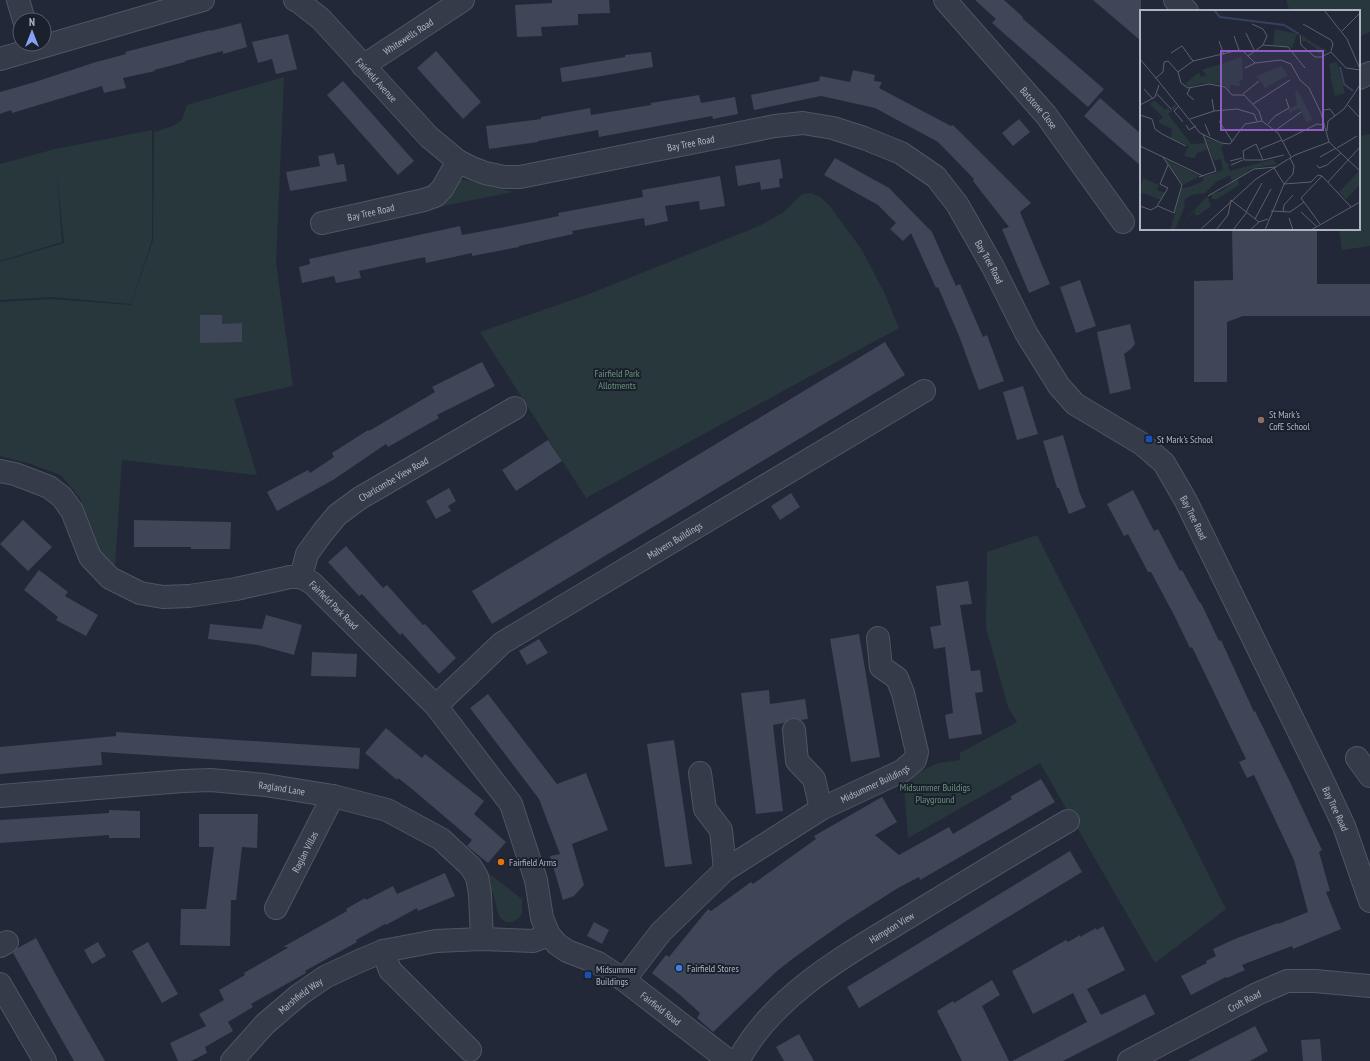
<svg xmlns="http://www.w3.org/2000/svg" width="1370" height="1061" viewBox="0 0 1370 1061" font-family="'PT Sans Narrow',sans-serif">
<rect width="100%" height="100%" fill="#222837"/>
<path fill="#27373c" d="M1286,0H1370V32L1359,37V11H1290Z
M284,77L276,263L293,386L234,399L257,475L122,460L115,565L114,567L94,548L80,498L61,475L28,463L0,456V302L52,299L131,305L153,240L154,132L173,126L182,120L187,105Z
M152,130V240L131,304L52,297L0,300V262L64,243L57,174L62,242L0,261V164L55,149Z
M1370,134V246L1342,250L1339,229H1359V136Z
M461,180H466L513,192L438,207L439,205L457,182Z
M811,193L820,197L829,205L862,250L884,292L899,328L586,498L480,332L589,294L759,226L784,212L802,194Z
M1037,535L1226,909L1155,963L1040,763L908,838L904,786L912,780L910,776L938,763L960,760V753L1017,722L1008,707L986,628L987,552Z
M486,871L522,899V913L519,918L512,922H506L500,918L497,910L493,893L485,878Z"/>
<path fill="#3e4657" d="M552,0H609L610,13L578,14V25L541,27L542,36L517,37L515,5L552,3Z
M975,0H1004L1023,17L1022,18L1104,89L1088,107L992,23L996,19Z
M1093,0H1141V41Z
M241,23L247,47L223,54V51L185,61V62L154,70L155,71L123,78L126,88L104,93L102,86L12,113L11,110L0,114V92L35,82L96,62L126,54L125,52L210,30V31Z
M288,34L297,69L276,74L272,59L258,63L252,42Z
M436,51L481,102L463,119L417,68Z
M651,52L653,67L596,77L562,82L560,68L625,57V55Z
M853,70L875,75L874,81L882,82L879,88L951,126L953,125L1031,203L1020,212L1050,284L1029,293L1002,229L1009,227L973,181L974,179L938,142L875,108L821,96L754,110L751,95L819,81L820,76L850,82Z
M343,81L414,161L398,175L327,95Z
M699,95L701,103L735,97L738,114L713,119L712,116L599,137L598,130L538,141V142L489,149L486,126L541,119V117L590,108L591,115L651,105V103Z
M1100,98L1141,134V166L1084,116Z
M1019,119L1030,132L1013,146L1002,133Z
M334,153L337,165L344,164L347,181L290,191L286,172L320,166L318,156Z
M835,158L889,188L932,232L956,286L960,284L983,337L987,335L1004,381L979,390L959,336L938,287L936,288L911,233L903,241L890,229L896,223L878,205L824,175Z
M780,159L783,178L779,179L780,187L761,190L760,182L738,186L735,166Z
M720,176L725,206L700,210L699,201L665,206L668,221L645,226L644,218L572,231L573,234L519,246V247L472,256V253L426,263L425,257L387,265L359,271L361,278L336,283L334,276L302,283L299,267L310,264L309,259L460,226L462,235L520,224L559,216L558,213L643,197L642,190Z
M1232,229H1317V284H1370V316H1243L1227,322V382H1194V281L1233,280Z
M1080,280L1096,326L1076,333L1060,287Z
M200,315H222V324L242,323V342L200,343Z
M1130,324L1135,344L1131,349L1124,354L1131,389L1110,394L1097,332Z
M885,342L905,375L492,624L472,591Z
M482,362L495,386L437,415L439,418L388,447L386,444L333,480L277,511L267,492L308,470L310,473L334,457L332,453L368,430L369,431L435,392L432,387Z
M1023,386L1038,434L1017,440L1003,392Z
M1063,435L1080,494L1086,507L1069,514L1059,488H1057L1043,441Z
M548,440L562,461L516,491L502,470Z
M449,488L456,501L448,506L451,511L436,519L426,501Z
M1133,490L1154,531L1158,529L1180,571L1182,570L1200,603H1201L1219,641L1221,640L1254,712L1255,711L1290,782L1322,850L1319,852L1330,891L1326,892L1341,929L1293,949L1292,946L1242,965L1245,970L1227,978L1226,977L1191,995L1181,976L1207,963L1206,961L1216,956L1213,949L1237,938L1278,923V924L1308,912L1294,860L1254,775L1247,778L1239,762L1246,759L1192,647L1190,648L1174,615L1151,572H1148L1128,534L1124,536L1107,504Z
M791,493L800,507L780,520L771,506Z
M23,520L52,547L28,571L0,544Z
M134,520L231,522L230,549H191V547H134Z
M346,546L383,588L387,585L423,625L425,624L456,658L439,674L402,633L400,635L362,594L359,596L328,562Z
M39,570L68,592L65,596L98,615L86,636L56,620L58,617L24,590Z
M968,581L972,604L960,605L971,671L980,670L983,692L975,693L982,734L949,739L945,715L953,713L945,647L934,649L930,627L941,625L936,586Z
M266,615L302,625L294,655L258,645L208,639L210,624L262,629Z
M859,634L880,757L851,762L830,639Z
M539,639L548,653L527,665L519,651Z
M312,652L357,654L356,677L311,676Z
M769,690L770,704L805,699L808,719L801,720L792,718L787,720L784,723L773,725L783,811L756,814L741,693Z
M488,694L557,784L586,773L608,830L572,844L584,885L574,896L563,900L550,856L560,854L539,799L470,708Z
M386,728L422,758L425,754L484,801L474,814L506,842L488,863L467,846L472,840L412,789L398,778L397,780L365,753Z
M116,732L360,748L359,769L101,752L102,765L0,774V747L116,736Z
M674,740L692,864L665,867L647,744Z
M1041,779L1055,802L920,880L919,877L898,888L843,923L795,957L777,971L713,1032L697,1018L700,1013L680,995L652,973L666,955L669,957L708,909L711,911L751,882L753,884L816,839L814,836L882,797L897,822L875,835L899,855L949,827L953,834L1012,799L1010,797Z
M109,810L140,811V838H109V835L0,843V820L109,813Z
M199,814H258L257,848L242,847L236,900H231L230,946L180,945L181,909H206L214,847H199Z
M1070,851L1082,872L859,1008L847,987Z
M445,873L455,896L418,911L417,908L386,925L385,924L356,940L357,942L305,971L306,973L251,1004L253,1007L228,1022L233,1031L205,1047L207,1053L191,1061H178L170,1043L206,1026L199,1014L224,1000L219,990L245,975L244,973L289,947H283L347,911L346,909L365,898L366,900L393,886L397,894Z
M594,922L609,930L602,944L587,936Z
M1103,926L1125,970L1087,989L1101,1015L1145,994L1155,1014L1063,1061H1012L1087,1022L1073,993L1033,1014L1012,971L1066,940L1068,942L1080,935V937L1096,928L1097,930Z
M36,938L57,977L105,1061H74L54,1026L13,953L18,948Z
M98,942L106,956L92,964L84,950Z
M148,942L178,994L162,1003L132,951Z
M992,980L1000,995L982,1006L1009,1061H962L937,1011L953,1001L954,1003Z
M1255,1026L1268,1051L1250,1061H1188Z
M799,1034L814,1061H784L776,1047Z
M1320,1039L1322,1061H1303L1301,1040Z"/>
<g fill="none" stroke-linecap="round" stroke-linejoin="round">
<defs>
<g id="street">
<path d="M18,0L24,20"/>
<path id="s1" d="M295,0L298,1L321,19L429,137L458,161L472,168L485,173L504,177H520L775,126L803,123L833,128L864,138L901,153L936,177L957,204L993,267L1026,333L1059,386L1075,404L1142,444L1164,463L1186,501L1320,775L1344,826L1370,901"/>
<path id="s2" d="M945,0L1046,115L1123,222"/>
<path d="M1175,0L1187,11"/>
<path d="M0,59L203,0"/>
<path id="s3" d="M363,66L463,0"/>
<path d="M1359,78L1370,73"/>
<path id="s4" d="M322,223L424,200L435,196L442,189L458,161"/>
<path id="s5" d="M0,471L15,474L49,487L62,497L72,511L90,557L110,578L140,593L163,597L189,596L236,589L290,577H301L312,583L436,706L511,804L536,880L542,918L549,935L557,944L567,951L598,963L624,980L729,1061"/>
<path id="s6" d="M301,577L307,554L323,532L337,515L360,498L515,408"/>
<path id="s7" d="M436,706L502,643L924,391"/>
<path d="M794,730L797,761L814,779L821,809"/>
<path d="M1357,758L1370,776"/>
<path d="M700,773L705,809L721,830L725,870"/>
<path id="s8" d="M0,796L183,781L211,780L265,785L333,796L387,810L441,839L471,867L477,877L480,894L482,939"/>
<path id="s9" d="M276,908L333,796"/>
<path d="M0,946L7,942"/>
<path d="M383,951L390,970L470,1050"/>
<path id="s10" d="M624,980L661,932L725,870L821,809L902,771L915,760L917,752L903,693L897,678L881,667L878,638"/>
<path d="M0,984L45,1061"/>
<path id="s11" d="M232,1061L265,1024L299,995L325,977L357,962L383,951L436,941L482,939L533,941L549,935"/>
<path id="s12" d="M738,1061C776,990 854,951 920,910C969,880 1018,850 1068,821"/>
<path id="s13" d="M1129,1061L1257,994L1287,981H1315L1370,986"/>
</g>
</defs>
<use href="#street" stroke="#505563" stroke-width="24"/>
<use href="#street" stroke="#353b48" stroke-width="22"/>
</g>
<circle fill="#8d6e63" stroke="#1b202d" stroke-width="1.5" cx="1261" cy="420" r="4"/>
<g fill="#1a4fb4" stroke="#1b202d" stroke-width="1.5">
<rect x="1145" y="435" width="8" height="8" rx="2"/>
<rect x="584" y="971" width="8" height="8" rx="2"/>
</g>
<circle fill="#e8710a" stroke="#1b202d" stroke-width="1.5" cx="501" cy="862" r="4"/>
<circle fill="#3f7fe0" stroke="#1b202d" stroke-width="1.5" cx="679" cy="968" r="4"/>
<g text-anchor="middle" stroke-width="4" stroke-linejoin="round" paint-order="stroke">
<g font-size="10" fill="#b0b5c4" stroke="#1b202d">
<text dy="4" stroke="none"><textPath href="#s3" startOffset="54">Whitewells Road</textPath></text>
<text dy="4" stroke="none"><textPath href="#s1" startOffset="115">Fairfield Avenue</textPath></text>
<text dy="4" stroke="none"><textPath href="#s2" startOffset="143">Batstone Close</textPath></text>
<text dy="4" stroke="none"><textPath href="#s1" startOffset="469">Bay Tree Road</textPath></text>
<text dy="4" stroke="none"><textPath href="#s4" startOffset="50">Bay Tree Road</textPath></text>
<text dy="4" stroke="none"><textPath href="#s1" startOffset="829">Bay Tree Road</textPath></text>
<text dy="4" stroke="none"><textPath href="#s6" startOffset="140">Charlcombe View Road</textPath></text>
<text dy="4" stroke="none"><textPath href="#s1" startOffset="1165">Bay Tree Road</textPath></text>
<text dy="4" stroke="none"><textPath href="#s7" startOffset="292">Malvern Buildings</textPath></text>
<text dy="4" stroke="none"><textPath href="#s5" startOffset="404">Fairfield Park Road</textPath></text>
<text dy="4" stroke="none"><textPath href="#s10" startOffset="323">Midsummer Buildings</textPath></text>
<text dy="4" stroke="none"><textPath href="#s8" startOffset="283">Ragland Lane</textPath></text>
<text dy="4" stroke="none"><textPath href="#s1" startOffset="1489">Bay Tree Road</textPath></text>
<text dy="4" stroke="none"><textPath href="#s9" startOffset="63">Raglan Villas</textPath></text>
<text dy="4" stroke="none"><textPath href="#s12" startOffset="206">Hampton View</textPath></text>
<text dy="4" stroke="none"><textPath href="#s11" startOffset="95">Marshfield Way</textPath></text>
<text dy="4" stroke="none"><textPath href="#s13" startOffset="130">Croft Road</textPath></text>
<text dy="4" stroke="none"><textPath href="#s5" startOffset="943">Fairfield Road</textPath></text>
</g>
<g font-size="10" fill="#689478" stroke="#1b202d">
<text x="617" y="377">Fairfield Park<tspan x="617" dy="12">Allotments</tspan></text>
<text x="935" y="791">Midsummer Buildigs<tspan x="935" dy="12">Playground</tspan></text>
</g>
<g font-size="10" fill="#b0b5c4" stroke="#1b202d" text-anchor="start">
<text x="1269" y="418">St Mark's<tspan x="1269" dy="12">CofE School</tspan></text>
<text x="1157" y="443">St Mark's School</text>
<text x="509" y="866">Fairfield Arms</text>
<text x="687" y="972">Fairfield Stores</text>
<text x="596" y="973">Midsummer<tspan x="596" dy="12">Buildings</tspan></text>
</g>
</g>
<g transform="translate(1140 10)">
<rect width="220" height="220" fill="#222837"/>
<path d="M135,19L157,24L152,38L133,35ZM162,25L173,33L188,41L178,44L176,38L165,31L162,32ZM102,47L103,70L99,71L100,76L90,75V83L86,76L78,74L62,73L49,77L45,74L59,62L61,67L66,65L62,60ZM197,52L205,83L195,86L190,66L195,64L191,65L189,54ZM141,56L148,65L125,78L117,66ZM158,81L172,109L167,113L159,98L149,103V99L157,95L155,82ZM14,90L25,100L28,98L30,100L35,94L36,98L28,104L51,134L66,133L69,139L57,143L55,148L46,147L44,144L49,137L47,135L31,128L32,119L18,112L23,107L10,94ZM65,127L84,135L81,138L86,153L90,154L88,157L90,161L133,149L137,154L111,159L98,169L99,175L77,189H72V184L82,181L92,172L90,165L76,172L65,183L51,185L44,190L45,196L35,220H30L42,178L49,177L63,171V167L83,160L81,149L74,151ZM26,151L27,150L60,166L43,175ZM219,161L220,175L206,189L199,182ZM3,168L19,175L17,180L25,183L21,190L0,182ZM67,186L71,196L59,205H55V201L41,215Z" fill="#27373c"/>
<path fill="none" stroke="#36415e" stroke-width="2" d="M74,0L80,7L144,15L159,24M200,57L204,74L213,81"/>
<path fill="none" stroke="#5b606f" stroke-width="1" d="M184,0L207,29L220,59M163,14L191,30L193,34L191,41M202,21L220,3M106,23L115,42M160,25L161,35L175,47H181L191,42M94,26L99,40M79,31L84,45M123,35L148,37L165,58M191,42L206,58L220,60M31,43L42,36L53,51M108,46L123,35L127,26L123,19L112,14M0,49L16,68M105,58L115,53L141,50L151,54L160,70L169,78L181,103L189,132M38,62L53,51L99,40L103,41L115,53M16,68L23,62L24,52L28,51L38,62L41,73L48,78L69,74L85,77L92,85H104L119,101L122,111M16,68L60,123L81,133L90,134L105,114L122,111M50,78L47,84L54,90M4,79L13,89M17,84L31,99M103,84L119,71M72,89L74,101M113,94L150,70M0,95L15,87L19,75M208,95L220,108M39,96L34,101L43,112M182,98L184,100L190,99L195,106M0,105L12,109L15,119L22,124L46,136M50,109L74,101L97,99L114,104L117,111M79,111L92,131M122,111L138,123L151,147M65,114L70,126M128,114L135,106L149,98L146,89M46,115L49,120L56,116M136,120L161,102M187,121L188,111L204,99L220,75M143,131L177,114L184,115M189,132L220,161M116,134L123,150H104L103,141ZM0,136L63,166M197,138L217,126M120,139L142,130M180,147L196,138M123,150L144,145M90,151L102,148M91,155L103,150M177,155L179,158L187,155L201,143M134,158L144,174M59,167L76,161L63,124M188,172L220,137M144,174L171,172L178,165L182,166M68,186L114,159L136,157M91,190L119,212M0,196L11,200L18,196L34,203L42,175L23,147M17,196L28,178L20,174L28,155M131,201L150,202L164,192M106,202L122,173M143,202L144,195L153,185M161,202L176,216M149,208L153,220M115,209L131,179M180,214L161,188L182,166L211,197M60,220L116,169L155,145L189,132M76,220L88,205L91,190M93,220L107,202M110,220L119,212L128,209M125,220L144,174L153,164L154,156L150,148M171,220L220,192"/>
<path fill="#8e5cc1" fill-opacity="0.15" stroke="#8e5cc1" stroke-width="2" d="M81,41H183V120H81Z"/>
<rect width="220" height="220" fill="none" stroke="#b0b5c4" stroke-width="2"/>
</g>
<g transform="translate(32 32)"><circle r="19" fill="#1b202d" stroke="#575c69"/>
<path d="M0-3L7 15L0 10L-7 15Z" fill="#87a2f2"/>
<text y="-6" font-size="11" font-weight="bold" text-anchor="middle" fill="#b0b5c4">N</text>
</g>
</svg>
